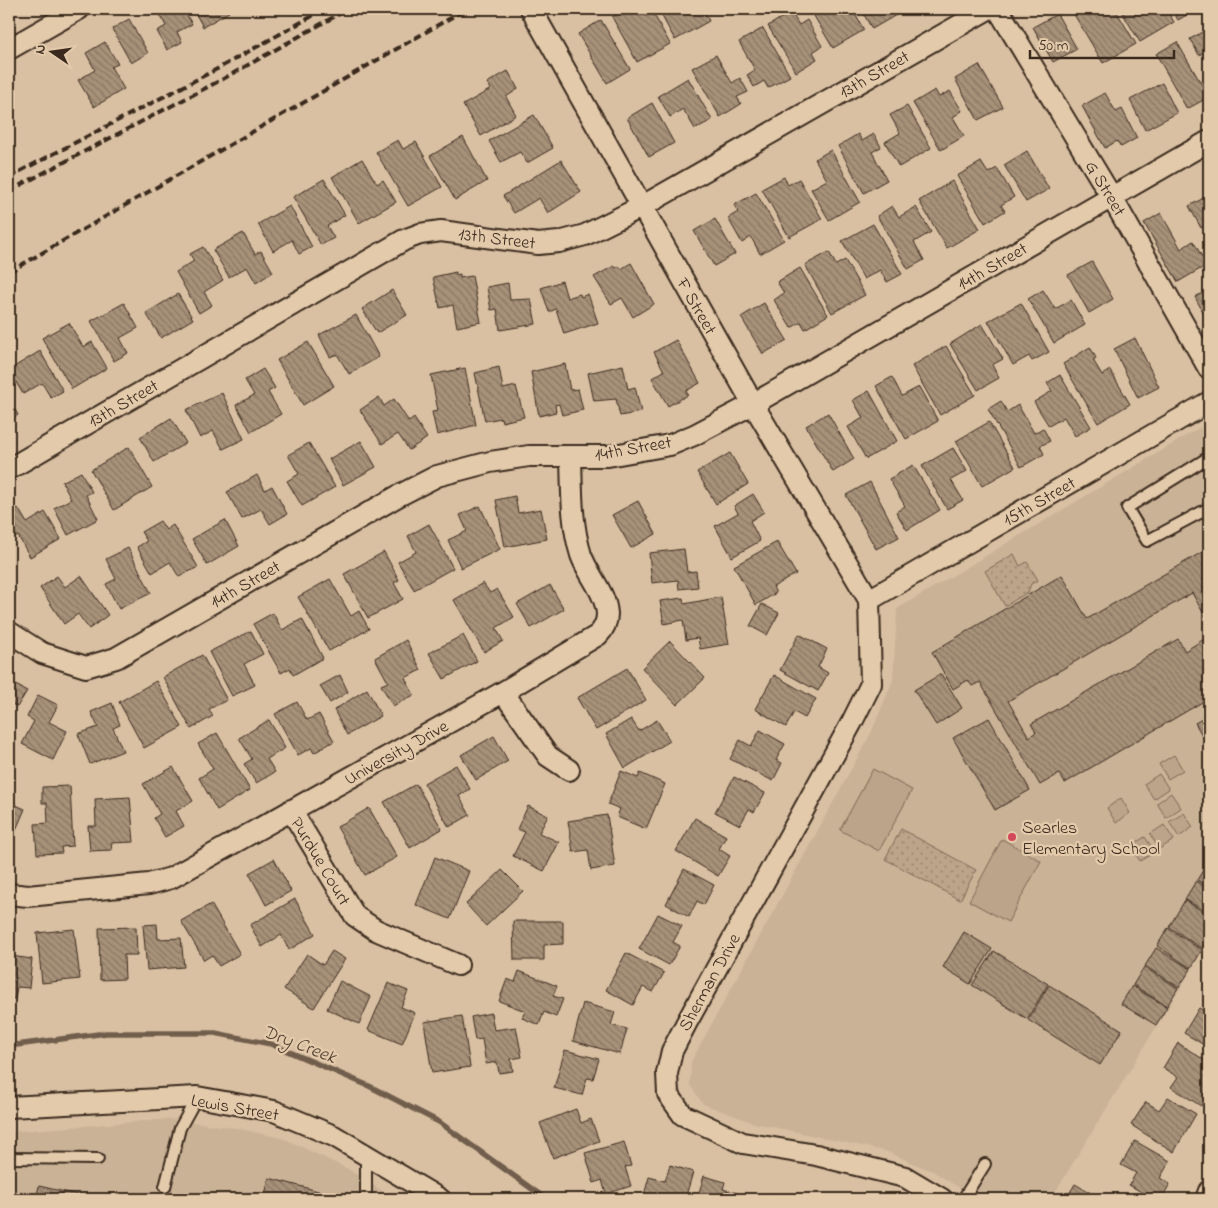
<svg xmlns="http://www.w3.org/2000/svg" width="1218" height="1208" viewBox="0 0 1218 1208" font-family="'Indie Flower',sans-serif">
<defs>
<pattern id="grass-dots" width="8" height="8" patternUnits="userSpaceOnUse" patternTransform="scale(1.25)"><rect width="8" height="8" fill="#bca48a"/><path d="M2 2h.1M6 6h.1" fill="none" stroke="#9a8670" stroke-width="1.8" stroke-linecap="round"/></pattern>
<pattern id="building-back-hatch" width="6" height="6" patternUnits="userSpaceOnUse" patternTransform="scale(1.25)"><rect width="6" height="6" fill="#a79179"/><path d="M-1 5l2 2M0 0l6 6M5-1l2 2" fill="none" stroke="#897763"/></pattern>
</defs>
<rect width="100%" height="100%" fill="#d9c0a3"/>
<filter id="ink" filterUnits="userSpaceOnUse"><feTurbulence type="fractalNoise" baseFrequency=".02" numOctaves="2"/><feDisplacementMap in="SourceGraphic" scale="10" xChannelSelector="R" yChannelSelector="G"/><feConvolveMatrix kernelMatrix="1 2 1 2 8 2 1 2 1" color-interpolation-filters="sRGB"/></filter>
<g filter="url(#ink)">
<path fill="#cab296" d="M1209,422V941L1051,1199H977L934,1172L885,1151L754,1123L703,1104L690,1085L691,1062L871,733L893,680L897,609Z
M169,1119L236,1128L285,1139L348,1169L395,1199H9V1132Z"/>
<path fill="url(#grass-dots)" stroke="#7c6754" d="M1014,554L1020,566L1027,562L1038,580L1031,584L1028,592L1005,606L985,571Z
M901,829L976,870L960,900L885,859Z"/>
<path fill="#bca48a" stroke="#7c6754" d="M1174,755L1183,770L1168,779L1159,764Z
M873,769L912,790L879,851L840,830Z
M1159,774L1169,789L1154,799L1144,784Z
M1171,793L1181,808L1166,818L1157,803Z
M1121,798L1130,813L1116,823L1107,808Z
M1184,813L1193,827L1179,837L1169,822Z
M1164,825L1174,840L1159,849L1150,834Z
M1145,837L1155,852L1140,861L1130,846Z
M1002,839L1041,861L1008,922L969,901Z"/>
<g fill="none" stroke-linecap="round" stroke-linejoin="round">
<path stroke="#705d4b" stroke-width="5.5" d="M9,1046L106,1033H215L271,1044L369,1086L439,1122L546,1199"/>
</g>
<path fill="url(#building-back-hatch)" stroke="#3b2a1e" d="M157,9H183L192,24L177,32L182,42L167,50L157,31L166,26Z
M193,9H227L229,12L203,27Z
M628,9H651L670,44L637,62L612,17Z
M658,9H703L709,21L675,40Z
M720,9H730L722,13Z
M821,9H852L864,30L833,48L814,16L823,11Z
M861,9H902L903,11L872,29Z
M1076,9H1115L1136,44L1103,63L1072,11Z
M1120,9H1166L1174,22L1140,42Z
M1172,9H1197L1178,20Z
M791,12L799,25L807,20L822,46L813,52L817,59L796,72L768,26Z
M1057,14L1077,49L1053,62L1033,27Z
M129,19L148,53L131,63L112,29Z
M601,20L630,69L607,83L578,34Z
M763,28L790,76L768,88L764,81L754,87L747,75L755,70L739,42Z
M1208,29L1209,50L1199,55L1190,39Z
M105,42L118,64L111,67L124,89L94,107L78,80L95,70L86,53Z
M1177,42L1209,97L1187,109L1156,54Z
M716,55L732,83L740,78L748,92L737,97L741,104L720,117L692,68Z
M979,65L1003,107L978,120L955,79Z
M508,71L518,89L506,97L516,115L481,136L463,105L491,89L487,83Z
M688,78L712,120L695,129L683,109L670,117L658,96Z
M1162,83L1177,113L1145,130L1130,100Z
M935,90L939,97L950,91L962,111L953,117L964,136L941,150L913,103Z
M1105,93L1116,112L1122,109L1137,138L1121,147L1117,141L1105,148L1082,106Z
M652,103L674,143L649,157L627,118Z
M907,106L931,148L899,167L885,142L900,133L890,115Z
M534,115L553,148L527,163L520,152L501,162L489,141Z
M858,134L862,141L874,134L881,147L872,152L887,180L864,193L838,146Z
M463,137L487,181L455,200L430,156Z
M398,140L403,149L416,142L442,187L408,206L376,152Z
M831,150L860,202L829,220L811,189L827,180L815,159Z
M1027,151L1049,189L1026,202L1004,165Z
M362,159L377,184L383,180L396,202L359,223L332,177Z
M561,160L581,192L548,213L539,198L514,213L503,196Z
M981,162L988,173L997,168L1014,197L1001,205L1005,211L985,223L957,176Z
M784,177L788,185L799,179L822,219L789,237L762,189Z
M324,179L345,215L327,226L334,238L321,245L293,197Z
M952,181L980,229L947,248L919,201Z
M756,193L784,240L760,254L751,237L742,243L728,218L738,212L734,205Z
M1209,195V224L1201,228L1189,206Z
M290,206L312,247L299,254L292,240L273,251L258,224Z
M892,206L899,217L916,207L931,232L914,242L924,260L908,269L877,216Z
M1161,213L1181,249L1193,241L1207,265L1178,282L1144,223Z
M715,219L735,254L714,266L694,231Z
M873,224L902,274L887,282L880,270L864,279L842,241Z
M243,233L255,254L261,251L273,272L256,283L247,267L229,277L213,250Z
M203,247L223,280L204,292L212,305L199,313L176,272L194,261L190,254Z
M829,252L836,265L845,260L865,295L832,313L805,265Z
M1092,262L1113,299L1089,313L1068,275Z
M631,263L654,304L633,317L622,298L611,304L594,277L614,266L616,268L619,266L621,269Z
M800,268L828,315L805,329L801,322L791,328L774,300L784,293L777,282Z
M456,272V275L460,274V278L472,276L481,322L457,327L453,305L440,308L433,277Z
M562,281L567,298L580,294L581,297L588,294L598,323L564,334L556,309L549,312L541,288Z
M508,283L510,300L531,299L536,324L500,330L497,309L491,310L487,287Z
M392,290L407,315L377,333L362,309Z
M1043,290L1055,309L1071,300L1085,325L1054,343L1028,299Z
M1209,290V323L1195,297Z
M178,294L193,319L161,338L146,313Z
M124,303L138,328L120,338L128,353L114,361L91,321Z
M764,303L787,340L763,354L741,317Z
M1021,303L1049,352L1032,361L1029,356L1013,365L988,321Z
M356,315L379,357L349,374L337,354L330,357L319,335Z
M69,323L83,347L92,342L107,368L72,389L42,338Z
M982,324L1003,359L992,365L999,378L978,390L950,344Z
M1135,338L1159,387L1138,398L1114,349Z
M676,340L700,383L686,391L688,395L668,406L652,378L664,371L654,352Z
M308,342L334,386L303,405L277,360Z
M946,346L975,395L940,415L912,366Z
M1090,347L1096,358L1093,360L1102,375L1110,370L1130,404L1098,423L1063,364Z
M40,351L63,391L51,398L42,383L23,394L9,370Z
M565,364L570,390L578,389L583,410L562,415L559,404L555,405L556,412L539,416L531,372Z
M623,365L628,389L635,387L641,412L620,416L616,399L594,401L588,373Z
M499,367L503,389L516,386L524,417L502,422L501,418L485,421L475,373Z
M465,368L476,425L437,435L432,412L438,411L431,375Z
M263,369L275,388L268,392L281,414L251,432L236,405L254,395L245,380Z
M1060,375L1091,427L1075,436L1064,417L1049,426L1034,402L1052,391L1047,383Z
M892,377L902,396L919,387L938,421L906,439L876,386Z
M869,391L897,441L866,459L848,427L863,418L853,400Z
M222,393L244,439L223,449L213,431L200,438L186,410Z
M379,397L384,406L394,399L409,422L414,418L427,438L409,450L398,434L382,444L360,410Z
M9,399L18,415L9,421Z
M1001,401L1007,412L1018,405L1034,433L1043,428L1050,441L1040,446L1044,454L1021,467L988,409Z
M828,413L854,459L833,472L806,426Z
M171,418L186,443L154,462L140,437Z
M989,422L1015,467L982,486L956,441Z
M361,441L376,467L343,485L329,459Z
M309,443L335,487L302,506L287,481L299,474L288,455Z
M129,447L152,487L114,510L91,470Z
M953,448L967,471L951,480L963,500L947,509L922,466Z
M730,453L748,484L716,504L697,472Z
M913,465L940,510L907,530L896,512L905,506L889,479Z
M81,472L92,492L86,495L98,519L68,535L54,508L71,499L62,482Z
M257,475L265,490L272,486L287,514L270,524L261,509L242,519L227,492Z
M870,482L899,537L876,549L846,495Z
M753,494L764,512L750,521L760,541L732,557L715,526L738,513L734,506Z
M515,496L518,513L541,509L547,539L505,547L496,500Z
M638,501L656,534L631,548L612,515Z
M480,506L500,549L461,568L448,540L467,531L460,515Z
M18,508L27,523L45,512L61,539L30,557L18,536L11,539L9,535V514Z
M225,520L239,546L207,565L192,539Z
M160,521L166,530L173,525L198,567L179,577L170,562L152,573L137,547L147,541L141,532Z
M429,524L453,568L414,590L398,562L416,552L408,536Z
M777,542L796,574L773,587L776,593L756,605L734,566Z
M128,548L151,593L119,609L106,584L116,579L106,559Z
M1209,548V623L1192,593L1008,701L1029,737L1036,732L1031,724L1178,639L1185,651L1209,636V687L1206,689L1209,698L1065,783L1059,774L1040,785L980,682L972,686L968,680L953,689L932,652L1062,575L1087,619Z
M684,549L687,572L696,571L698,587L679,589L678,580L652,583L649,553Z
M384,552L399,580L394,583L403,599L368,618L344,574Z
M57,576L65,587L81,576L108,615L89,629L78,614L64,624L40,588Z
M330,579L351,616L359,611L369,629L329,651L298,597Z
M483,583L490,593L497,589L514,617L496,628L503,641L484,652L454,600Z
M550,585L564,609L531,628L517,604Z
M721,597L729,644L700,649L698,638L686,640L683,620L664,624L660,601L683,598L684,604Z
M762,604L779,613L767,635L750,626Z
M273,613L282,630L302,619L323,658L293,675L290,668L281,673L253,624Z
M251,631L263,654L244,664L255,685L232,696L209,652Z
M799,634L827,649L818,667L828,673L818,691L780,670Z
M463,635L477,661L444,679L429,653Z
M406,640L421,670L405,678L414,695L393,706L381,685L388,682L375,658Z
M670,641L705,678L677,705L642,668Z
M202,655L227,700L209,709L213,716L191,729L163,677Z
M627,668L646,700L596,730L577,698Z
M941,674L962,708L936,725L914,690Z
M340,675L348,692L330,703L320,686Z
M774,675L816,699L805,718L794,712L786,727L755,709Z
M156,681L182,727L144,748L119,702Z
M10,682L27,691L17,707L12,704L9,709Z
M367,689L381,716L347,735L334,710Z
M38,695L58,705L49,722L67,731L53,760L22,744L34,721L27,717Z
M297,702L307,720L319,714L334,741L314,753L311,748L298,755L275,714Z
M112,703L120,725L113,728L123,751L90,764L78,734L98,727L91,712Z
M1209,715V740L1206,742L1195,723Z
M989,718L1030,790L995,810L953,738Z
M631,719L639,731L657,720L670,741L625,768L606,734Z
M269,720L285,748L267,759L275,772L256,783L244,764L252,759L239,738Z
M760,730L785,744L776,760L782,763L773,781L730,759L740,740L751,746Z
M217,733L250,790L217,810L199,778L213,769L198,744Z
M494,736L508,761L476,780L461,755Z
M456,765L470,789L459,796L470,815L449,827L424,783Z
M173,767L193,801L176,811L184,826L165,837L154,818L160,814L143,784Z
M621,771L638,778L640,773L665,784L646,829L617,817L620,809L608,804Z
M734,777L765,793L754,812L749,809L740,825L715,812Z
M416,784L442,829L410,848L384,802Z
M70,786L73,846L61,847L62,853L37,854L35,824L48,823L47,803H42V787Z
M130,797L134,842L111,843L112,850L90,851L88,826H96L95,799Z
M9,802L25,809L9,846Z
M528,806L548,816L539,833L559,842L544,871L513,856L525,832L517,829Z
M369,808L397,857L365,875L337,827Z
M607,815L615,866L591,870L588,850L573,852L568,821Z
M695,818L726,836L719,849L730,856L718,876L676,851Z
M435,857L469,871L450,919L416,905Z
M274,859L291,891L266,905L249,873Z
M1208,862L1209,863V887L1197,880Z
M684,869L714,885L704,905L697,901L689,917L666,904Z
M502,870L523,891L486,926L466,904Z
M1196,881L1209,889V914L1185,899Z
M295,899L315,934L289,950L281,935L262,947L250,925Z
M1185,900L1209,916V938L1203,949L1169,927Z
M211,904L240,954L219,966L212,955L204,960L181,921Z
M658,914L682,926L673,942L680,946L669,965L639,949Z
M513,921H563V944L544,945V960H514Z
M157,924L158,939L181,938L184,967L147,970L143,925Z
M136,927L137,955H124L125,979L100,980L99,928Z
M1168,928L1202,950L1191,968L1157,946Z
M74,929L80,979L42,983L37,933Z
M964,932L992,949L970,984L943,967Z
M9,938L13,939L11,956L32,959L29,988L17,987L15,999L9,998Z
M1156,948L1191,969L1179,987L1145,966Z
M332,951L345,959L314,1008L284,989L307,954L323,965Z
M994,951L1048,984L1027,1019L972,985Z
M626,953L664,973L653,992L643,987L633,1005L606,990Z
M1144,967L1178,988L1167,1006L1133,985Z
M519,971L557,986L553,996L563,999L556,1017L544,1012L539,1025L522,1018L525,1011L499,1001L507,979L515,982Z
M340,981L371,997L359,1024L327,1009Z
M388,983L408,991L401,1007L415,1013L402,1044L368,1030Z
M1049,985L1122,1030L1100,1065L1028,1020Z
M1132,986L1167,1007L1156,1025L1121,1004Z
M583,1003L615,1012L611,1025L627,1029L620,1054L573,1041Z
M1199,1008L1209,1014V1048L1184,1033Z
M491,1013L494,1030L516,1027L522,1057L511,1059L513,1071L499,1073L497,1062L486,1064L482,1039L475,1040L471,1017Z
M462,1016L470,1067L432,1073L424,1022Z
M1178,1043L1209,1063V1079L1206,1083L1209,1085V1092L1201,1106L1171,1087L1178,1077L1163,1068Z
M565,1050L599,1059L593,1079L587,1078L582,1095L554,1088Z
M1168,1097L1196,1114L1174,1152L1131,1125L1146,1102L1159,1110Z
M576,1109L581,1123L591,1119L599,1141L553,1158L540,1123Z
M1135,1141L1170,1161L1160,1178L1170,1184L1161,1199H1154L1129,1185L1136,1173L1121,1165Z
M624,1142L631,1166L625,1167L631,1186L606,1194L602,1180L594,1183L585,1153Z
M670,1165L693,1172L685,1199H643L649,1177L665,1181Z
M704,1176L725,1182L723,1189L740,1194L738,1199H697Z
M269,1178L322,1192L321,1199H264Z
M1075,1184L1101,1199H1066Z
M39,1186L96,1199H9V1193L36,1199Z
M774,1193L793,1199H772Z"/>
<g fill="none" stroke-linecap="round" stroke-linejoin="round">
<defs>
<path id="lane" d="M1209,457L1127,508L1147,541L1209,508
M9,1158L98,1159
M165,1187L180,1128L197,1097
M366,1199V1155
M963,1199L985,1164"/>
<path id="street" d="M531,9L753,404L869,600L871,684L852,722L687,1022L672,1051L667,1073L668,1094L683,1115L743,1143L816,1155L905,1177L942,1199
M998,9L1111,196L1209,369
M9,49L79,9
M9,469L404,240L420,234L441,231L538,244L559,242L585,235L641,207L988,9
M869,600L1209,402
M9,632L42,653L86,667L116,658L398,496L437,476L490,462L529,456H608L670,445L694,435L753,404L1209,141
M503,692L548,756L569,770
M291,810L355,916L376,930L458,965
M9,894L28,896L149,884L171,878L503,692L598,635C604,629 607,623 607,614C606,593 588,575 581,555C571,523 572,490 571,456
M9,1107L197,1097L274,1111L334,1136L440,1199
M1206,1199L1209,1191"/>
</defs>
<use href="#lane" stroke="#3b2a1e" stroke-width="14"/>
<use href="#street" stroke="#3b2a1e" stroke-width="24"/>
<use href="#lane" stroke="#e3caab" stroke-width="10"/>
<use href="#street" stroke="#e3caab" stroke-width="20"/>
<path stroke="#3b2a1e" stroke-width="4" stroke-dasharray="8 4" stroke-linecap="butt" d="M9,177L217,69L325,9
M9,191L223,79L348,9
M9,272L466,9"/>
</g>
</g>
<circle fill="#d1495b" stroke="#e3caab" stroke-width="2" cx="1012" cy="837" r="5"/>
<g text-anchor="middle" stroke-width="4.5" stroke-linejoin="round" paint-order="stroke">
<g font-size="18" fill="#3b2a1e" stroke="#e3caab">
<text transform="translate(874 74) rotate(-30)" y="6">13th Street</text>
<text transform="translate(1106 188) rotate(59)" y="6">G Street</text>
<text transform="translate(497 238) rotate(7)" y="6">13th Street</text>
<text transform="translate(992 266) rotate(-30)" y="6">14th Street</text>
<text transform="translate(697 306) rotate(60)" y="6">F Street</text>
<text transform="translate(123 403) rotate(-30)" y="6">13th Street</text>
<text transform="translate(633 448) rotate(-10)" y="6">14th Street</text>
<text transform="translate(1039 501) rotate(-30)" y="6">15th Street</text>
<text transform="translate(245 584) rotate(-30)" y="6">14th Street</text>
<text transform="translate(396 752) rotate(-29)" y="6">University Drive</text>
<text transform="translate(321 861) rotate(59)" y="6">Purdue Court</text>
<text transform="translate(709 982) rotate(-61)" y="6">Sherman Drive</text>
<text transform="translate(235 1107) rotate(10)" y="6">Lewis Street</text>
</g>
<g font-size="18" fill="#3b2a1e" stroke="#e3caab" text-anchor="start">
<text x="1022" y="833">Searles<tspan x="1022" dy="21">Elementary School</tspan></text>
</g>
<g font-size="19" font-style="italic" fill="#4d3b2d" stroke="#e3caab">
<text transform="translate(300 1043) rotate(21)" y="7">Dry Creek</text>
</g>
</g>
<rect width="1218" height="1208" fill="none" stroke="#e3caab" stroke-width="30"/>
<rect x="15" y="15" width="1188" height="1178" fill="none" stroke="#3b2a1e" stroke-width="2" filter="url(#ink)"/>
<g transform="translate(52 52) rotate(283)" stroke="#e3caab" stroke-width="4" paint-order="stroke">
<path d="M0-4L9 19L0 12L-9 19Z" fill="#3b2a1e"/>
<text y="-8" font-size="14" font-weight="bold" text-anchor="middle" fill="#3b2a1e">N</text>
</g>
<path d="M1030 50v8h144v-8" fill="none" stroke="#3b2a1e" stroke-width="2.5"/>
<text x="1038" y="50" font-size="15" fill="#3b2a1e" stroke="#e3caab" stroke-width="4" paint-order="stroke">50 m</text>
</svg>
